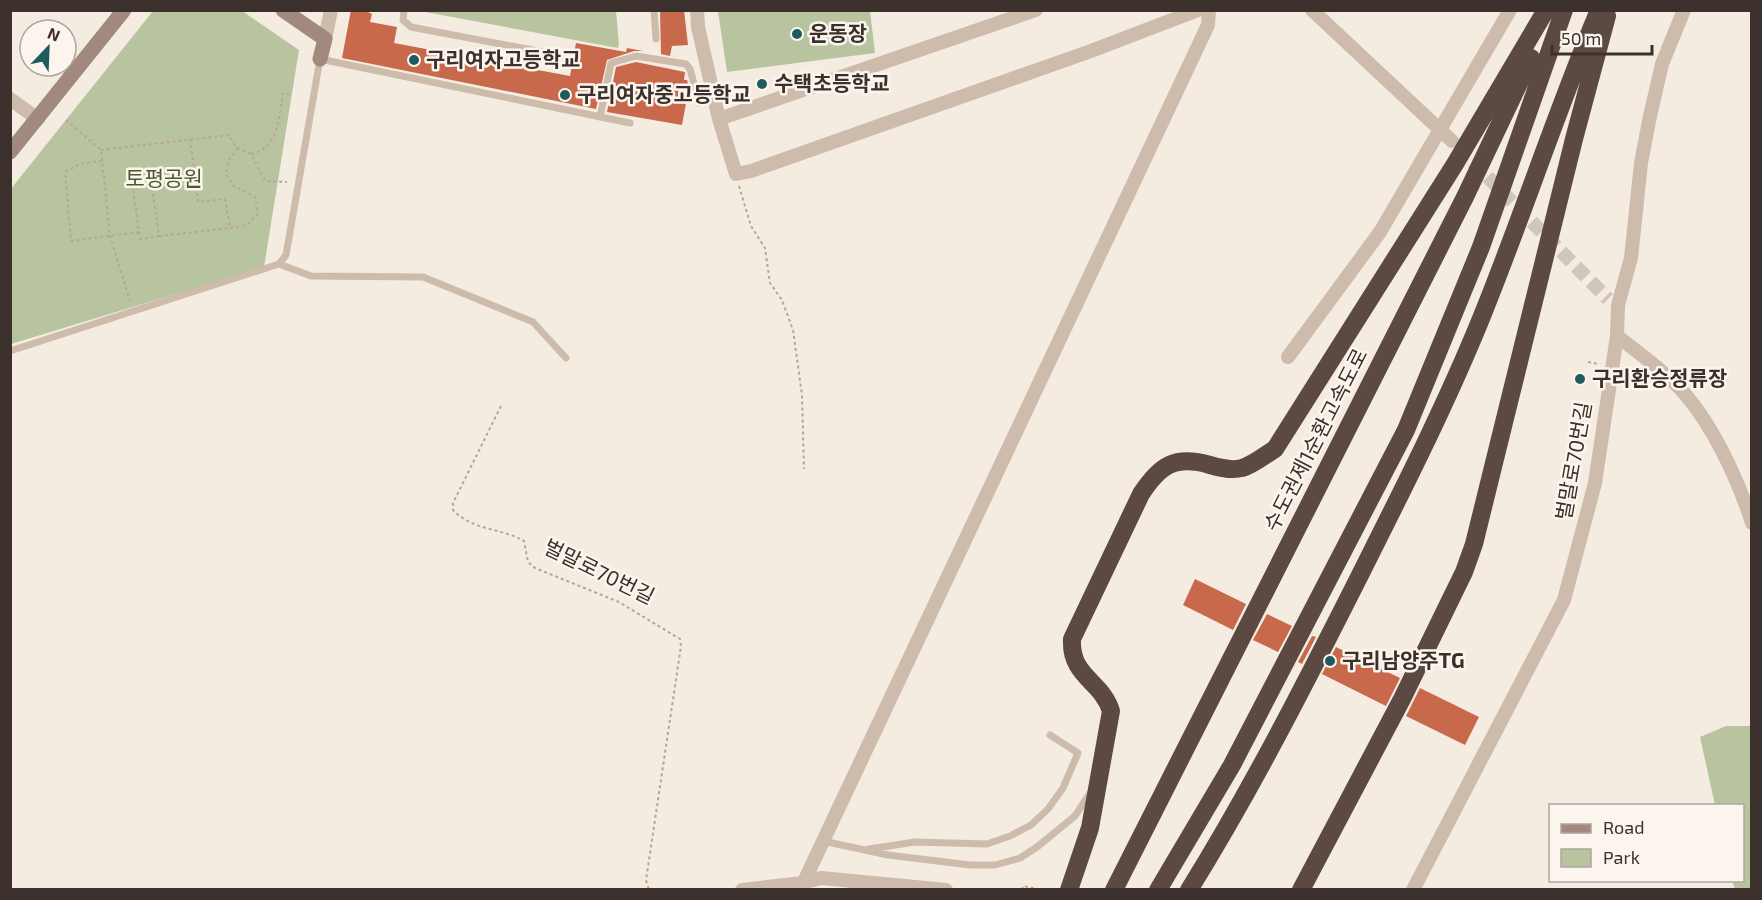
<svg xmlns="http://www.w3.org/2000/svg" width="1762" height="900" viewBox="0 0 1762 900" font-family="'Exo 2','Noto Sans KR',sans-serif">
<rect width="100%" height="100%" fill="#f4ebe1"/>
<path fill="#b8c4a0" d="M153,11H242L299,50L264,267L11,344L10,190Z
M420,11H616L619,45L618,48Z
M718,11H870L875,53L727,72Z
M1726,726H1751V889H1735L1732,881L1742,880V806L1715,805L1700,737Z"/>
<path fill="#c8694b" d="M351,10H364L372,14L370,22L397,27L394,43L570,76L576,43L626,52L627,48L643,51H634L607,60L596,109L342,58Z
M660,10H684L688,45L672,46L670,56L661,54Z
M636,62L685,72L684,80H687L689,87L682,125L607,112L616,67Z
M1195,579L1246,604L1233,630L1183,605Z
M1267,614L1292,626L1278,652L1253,640Z
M1312,636L1316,637L1302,664L1298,662Z
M1336,647L1400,678L1386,706L1322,674Z
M1420,688L1479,717L1465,745L1406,716Z"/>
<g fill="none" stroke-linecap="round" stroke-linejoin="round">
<path stroke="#cfc6bd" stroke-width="14" stroke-dasharray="14 7" stroke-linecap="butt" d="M1458,147L1608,299"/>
<path stroke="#b9a596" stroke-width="2" stroke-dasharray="3 3" stroke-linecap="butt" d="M500,63L501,54
M66,120L101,150L110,236L130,301
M101,150L229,135L236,147L251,154L265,181L287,182
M251,154C279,148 279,118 283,93L291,95
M102,161L80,164L65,172L71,241L139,232L131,175L194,168L190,140
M194,169L198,202L225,199L230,228L247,225L258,213L255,197L234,186L226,174L228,161L238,148
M739,186L751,226L765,248L770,283L782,300L793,330L802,395L804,469
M139,232L140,239L159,236L150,173
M159,236L230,228
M1588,362L1599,364
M501,406L453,503V510C473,531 502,528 524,541L528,562L535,568L619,602L680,639L681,646L646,880L649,890
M1022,890L1023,886L1043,890"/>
<path stroke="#cdbbac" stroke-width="7" d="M404,10L403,20L411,27L564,56
M654,10L656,39
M600,117L611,63L636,56L686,64L690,69L699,103
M279,264L311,276L423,277L533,322L566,358
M10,351L279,264L286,255L320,59L630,123
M823,841L888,855L970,865H995L1020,858L1037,847L1075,816L1090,793
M869,849L915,842L987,844L1010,836L1031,825L1048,809L1063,788L1078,753L1050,735"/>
<path stroke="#cdbbac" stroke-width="14" d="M697,10L698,27L719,119L1036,10
M1312,10L1452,141
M325,39L331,10
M10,99L38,119
M719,119L736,174L751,171L1091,51L1198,10
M1617,336C1639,353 1665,372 1684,393C1714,427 1738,480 1752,523
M1288,357L1380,232L1510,10
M742,890L802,883L821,878L946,890
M800,890L1208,25L1209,10
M1413,890L1564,600L1595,483L1617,336L1618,305L1631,258L1641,163L1650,116L1662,64L1684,10"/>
<path stroke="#a18a7d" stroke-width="15" d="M283,10L325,39L320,59
M10,152L124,10"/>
<path stroke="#5c4a42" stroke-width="18" d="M1069,890L1090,828L1111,711C1102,681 1070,677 1072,639L1141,494C1160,465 1175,455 1210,465C1220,468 1232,471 1242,468C1253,465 1265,455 1275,449L1455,164L1546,10
M1114,890L1465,197L1531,58
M1158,890L1232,765L1406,430L1481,247L1564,10
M1189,890C1251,790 1304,686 1357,581C1400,495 1444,409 1480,321C1522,218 1556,112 1599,10
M1301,890L1402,699L1464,572L1474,544L1574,139L1607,16"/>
</g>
<g fill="#1f5a5e" stroke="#fbf5ee" stroke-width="2">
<circle cx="797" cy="34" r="6"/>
<circle cx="414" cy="60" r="6"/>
<circle cx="762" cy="84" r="6"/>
<circle cx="565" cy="95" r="6"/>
<circle cx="1580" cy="379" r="6"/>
<circle cx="1330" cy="661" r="6"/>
</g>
<g text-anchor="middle" stroke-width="5" stroke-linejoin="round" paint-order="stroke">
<g font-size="21" font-weight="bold" fill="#3b302b" stroke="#fbf5ee" text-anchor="start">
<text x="809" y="41">운동장</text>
<text x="426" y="67">구리여자고등학교</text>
<text x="774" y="91">수택초등학교</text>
<text x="577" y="102">구리여자중고등학교</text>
<text x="1592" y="386">구리환승정류장</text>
<text x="1342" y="668">구리남양주TG</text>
</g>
<g font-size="21" fill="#4a5a2e" stroke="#fbf5ee">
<text x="164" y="186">토평공원</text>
</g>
<g font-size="21" fill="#3b302b" stroke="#fbf5ee">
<text transform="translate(1316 440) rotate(-63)" y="7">수도권제1순환고속도로</text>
<text transform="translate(1574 461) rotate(-80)" y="7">벌말로70번길</text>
<text transform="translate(599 572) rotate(26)" y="7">벌말로70번길</text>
</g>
</g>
<rect width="1762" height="900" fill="none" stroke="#3b302b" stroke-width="24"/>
<rect x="1549" y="804" width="195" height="78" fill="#fbf5ee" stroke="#aea6a0" stroke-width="1.5"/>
<rect x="1561" y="824" width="30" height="9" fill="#a18a7d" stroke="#aea6a0" stroke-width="1.5"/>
<text x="1603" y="834" font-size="18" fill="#3b302b">Road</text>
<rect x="1561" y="849" width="30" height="18" fill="#b8c4a0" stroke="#aea6a0" stroke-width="1.5"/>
<text x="1603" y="864" font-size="18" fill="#3b302b">Park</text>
<g transform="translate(48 48) rotate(23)"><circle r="28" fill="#fbf5ee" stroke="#aea6a0" stroke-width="1.5"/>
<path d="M0-4.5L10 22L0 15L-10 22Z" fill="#1f5a5e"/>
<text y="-9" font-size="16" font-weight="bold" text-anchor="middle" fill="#3b302b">N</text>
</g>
<path d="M1552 45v9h100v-9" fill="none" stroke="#3b302b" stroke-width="3"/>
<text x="1561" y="45" font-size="18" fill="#3b302b" stroke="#fbf5ee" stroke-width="4.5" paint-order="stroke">50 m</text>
</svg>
